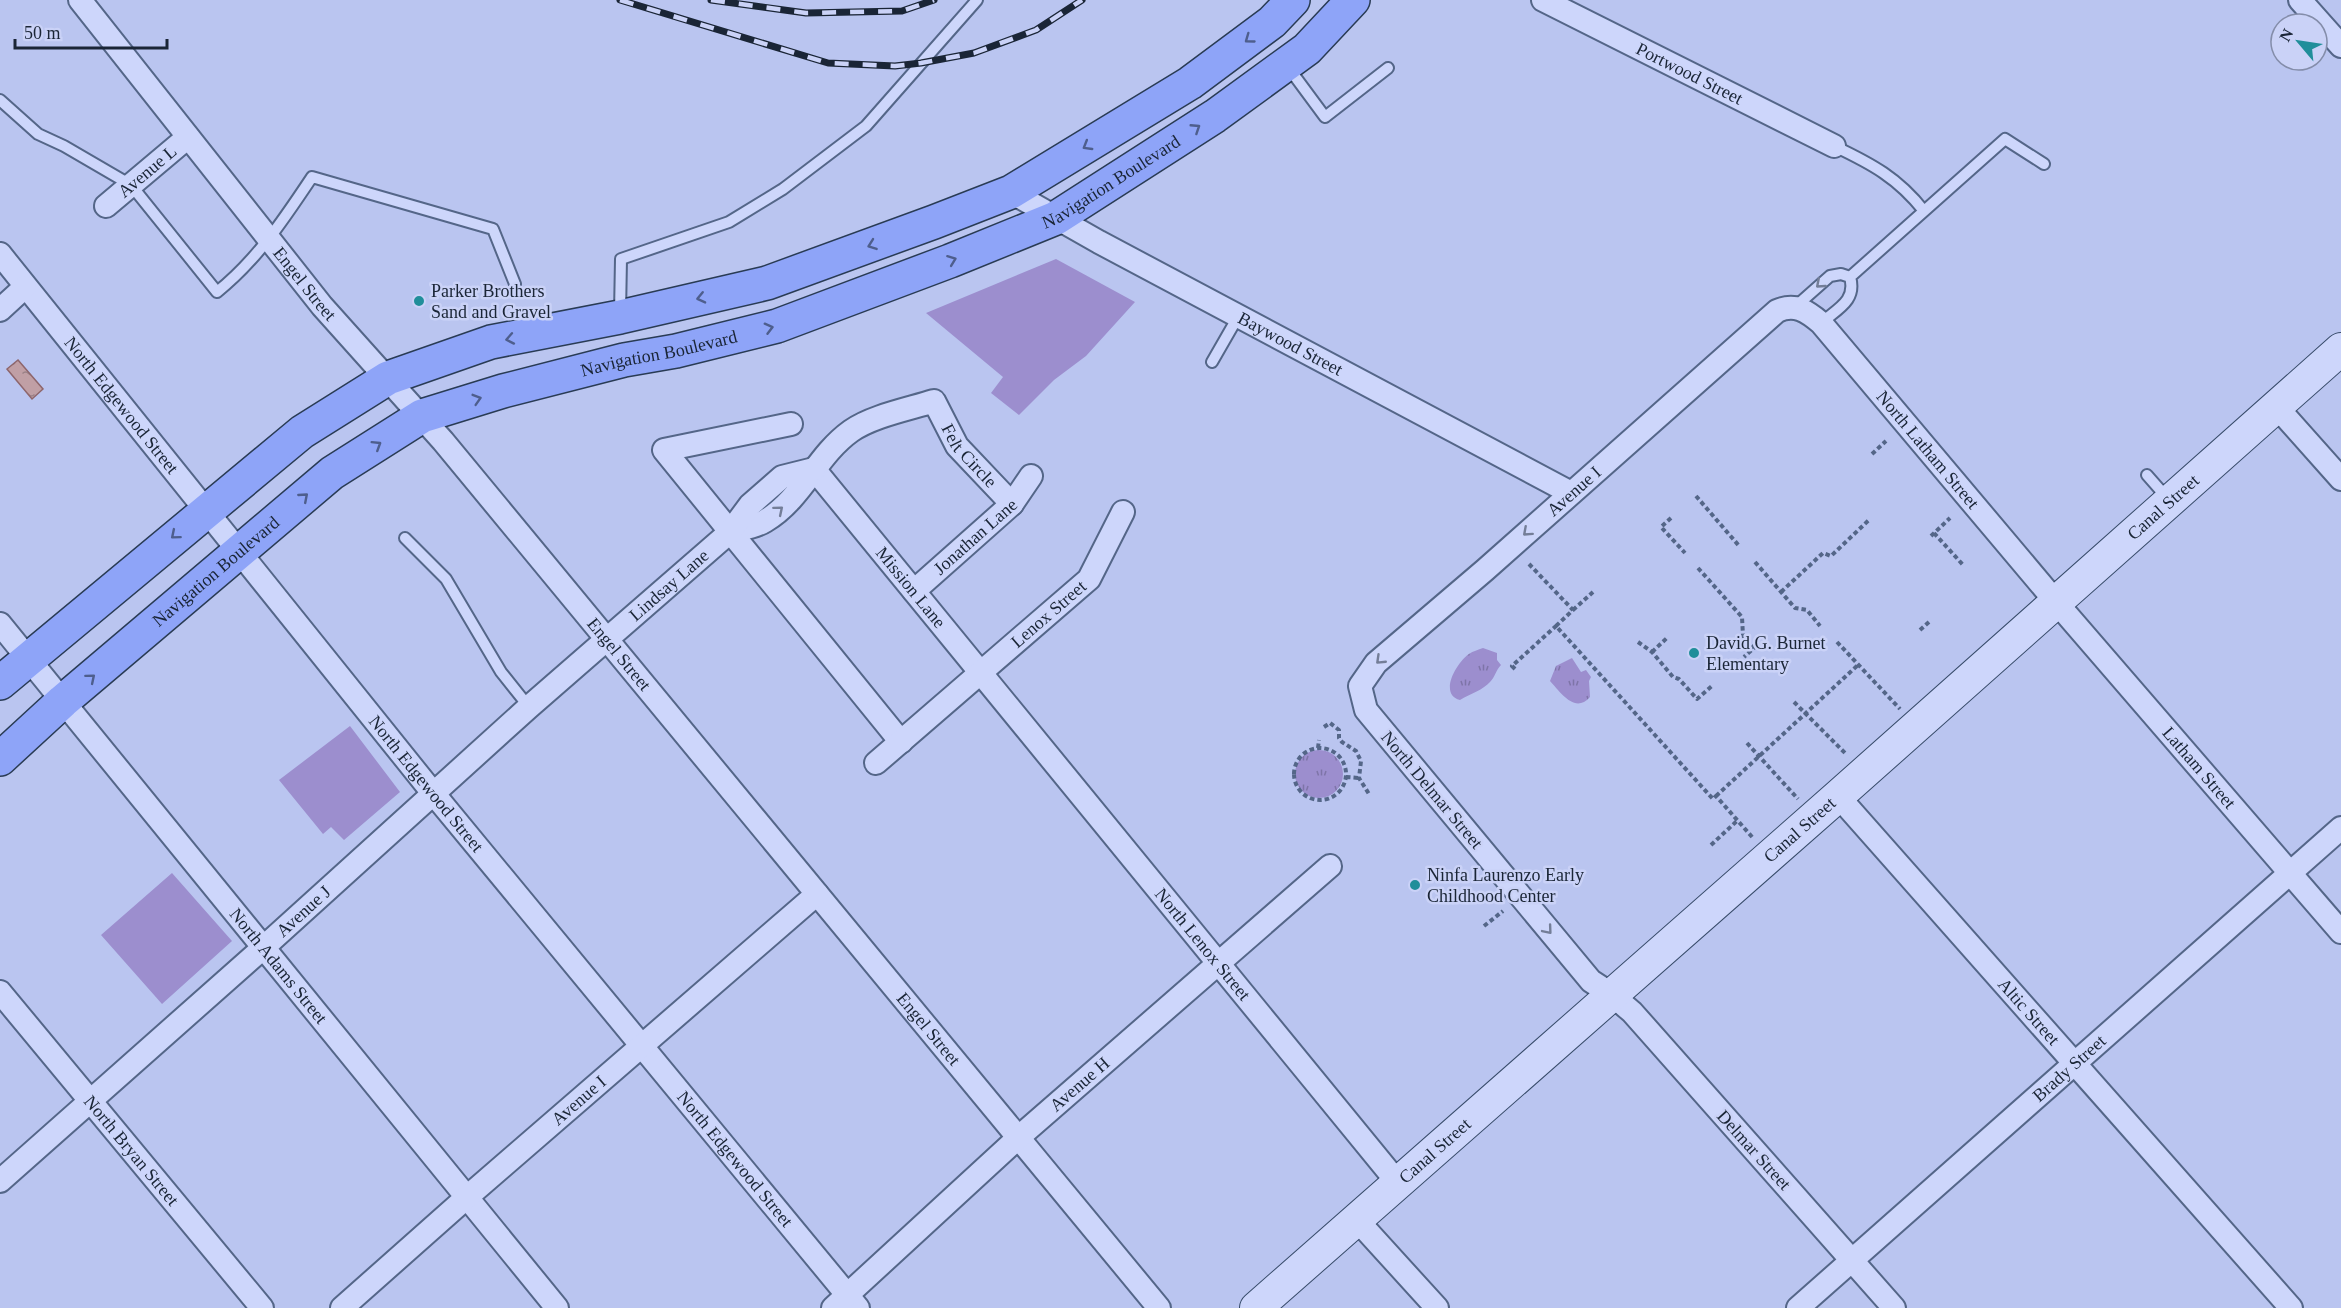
<svg xmlns="http://www.w3.org/2000/svg" width="2341" height="1308" viewBox="0 0 2341 1308" font-family="Georgia,serif">
<defs>
<pattern id="park-tufts" width="24" height="20" patternUnits="userSpaceOnUse" patternTransform="scale(1.5)"><rect width="24" height="20" fill="#9c8ece"/><path d="M3 7l-1-3M5 7V3M7 7l1-3M15 17l-1-3M17 17v-4M19 17l1-3" fill="none" stroke="#7e74a8"/></pattern>
<pattern id="water-ripples" width="26" height="14" patternUnits="userSpaceOnUse" patternTransform="scale(1.5)"><rect width="26" height="14" fill="#c09fa5"/><path d="M2 4q2-2 4 0t4 0M15 11q2-2 4 0t4 0" fill="none" stroke="#9b8187"/></pattern>
</defs>
<rect width="100%" height="100%" fill="#bac5f0"/>
<path fill="#9c8ece" d="M1056,259L1135,302L1086,356L1054,380L1019,415L991,393L1003,377L926,313Z
M350,726L400,792L344,840L331,827L323,834L279,780Z
M172,873L232,941L162,1004L101,935Z"/>
<path fill="url(#park-tufts)" d="M1483,648L1497,653V660L1501,665C1496,670 1495,677 1490,682C1483,690 1470,694 1460,700C1438,694 1457,662 1469,654C1473,651 1478,650 1483,648Z
M1572,658L1581,672L1586,670L1591,677L1589,681L1590,697C1575,714 1561,693 1550,681L1556,666Z
M1295 774a24 24 0 1 1 48 0a24 24 0 1 1-48 0Z"/>
<path fill="url(#water-ripples)" stroke="#8e666c" stroke-width="1.5" d="M18,360L43,389L32,399L7,369Z"/>
<g fill="none" stroke-linecap="round" stroke-linejoin="round">
<defs>
<path id="lane" d="M1288,67L1325,117L1388,68
M0,100L38,134L64,146L131,185L217,292C257,260 284,219 312,177L493,229L515,284
M1834,146C1872,164 1898,178 1924,211
M1850,277L2005,139L2044,164
M1795,307L1830,276L1841,274L1850,277C1857,301 1837,309 1821,323
M620,313L621,259L729,222L783,189L866,126L977,0
M1212,362L1239,315
M2147,475L2169,500
M405,538L446,579L501,672L529,707"/>
<g id="street">
<path id="s1" d="M80,0L322,306L443,441L1159,1308"/>
<path id="s2" d="M1543,0L1834,146"/>
<path d="M2300,0L2341,46"/>
<path id="s3" d="M1011,192L1099,242L1571,493"/>
<path id="s4" d="M106,206L188,137"/>
<path id="s5" d="M0,254L433,793L858,1308"/>
<path d="M0,310L25,287"/>
<path d="M2276,406L2341,479"/>
<path d="M791,424L664,450L901,742"/>
<path id="s6" d="M814,469L1398,1183"/>
<path id="s7" d="M730,532C741,529 756,527 765,521C803,498 816,456 851,431C872,416 909,409 934,401L957,446L1012,504"/>
<path id="s8" d="M914,591L1012,504L1031,476"/>
<path id="s9" d="M0,624L557,1308"/>
<path id="s10" d="M876,763L1089,579L1123,512"/>
<path id="s11" d="M1838,796L2291,1308"/>
<path id="s12" d="M0,992L262,1308"/>
<path id="s13" d="M0,1181L264,947L529,707L730,532L750,505L782,477L814,469"/>
<path d="M1357,1220L1437,1308"/>
<path id="s14" d="M342,1308L466,1198L817,894"/>
<path id="s15" d="M833,1308L1019,1137L1330,866"/>
<path id="s16" d="M1798,1308L2341,828"/>
<path id="s17" d="M1894,1308L1632,1012L1611,994L1591,981L1366,710L1360,686L1376,663L1485,570L1777,311C1795,303 1807,311 1821,323L2056,602L2341,932"/>
</g>
<g id="secondary">
<path id="s18" d="M1256,1308L1838,796L2341,349"/>
</g>
<g id="primary">
<path d="M0,683L302,432L388,378L491,342L620,317L767,283L934,222L1011,192L1190,83L1272,22L1293,0"/>
<path id="s19" d="M0,759L63,701L332,473L422,416L503,391L624,360L676,351L777,326L950,261L1056,218L1215,116L1307,49L1353,0"/>
</g>
</defs>
<use href="#lane" stroke="#546688" stroke-width="14"/>
<use href="#street" stroke="#546688" stroke-width="26"/>
<use href="#secondary" stroke="#374b69" stroke-width="34"/>
<use href="#primary" stroke="#293b54" stroke-width="36"/>
<path stroke="#546688" stroke-width="4" stroke-dasharray="4.5 3" stroke-linecap="butt" d="M1872,454L1886,441
M1696,496L1740,547
M1671,518L1661,527L1685,553
M1934,533L1964,566
M1931,536L1950,518
M1755,562L1795,608L1807,610L1820,626
M1529,564L1573,610L1556,626L1713,799L1716,796L1753,838
M1698,568L1742,617L1743,636L1754,648L1744,657
M1781,592L1823,553L1831,556L1870,519
M1573,610L1593,592
M1920,630L1929,622
M1638,642L1652,652L1673,677L1679,679L1697,699L1712,686
M1837,642L1900,709
M1652,652L1668,637
M1515,669L1512,666L1556,626
M1794,702L1847,755
M1324,727L1330,723L1339,730V738L1342,742L1356,751L1361,761L1359,778L1369,794
M1747,743L1798,799
M1294 774a26 26 0 1 1 52 0a26 26 0 1 1-52 0Z
M1318,748L1319,740
M1346,777L1359,778
M1716,796L1858,665
M1711,845L1738,820
M1484,926L1503,911"/>
<use href="#lane" stroke="#cdd6fb" stroke-width="10"/>
<use href="#street" stroke="#cdd6fb" stroke-width="22"/>
<use href="#secondary" stroke="#cdd6fb" stroke-width="32"/>
<use href="#primary" stroke="#8ea4f8" stroke-width="33"/>
<defs>
<path id="rail" d="M620,0L828,63L895,66L921,63L974,53L1036,30L1082,0
M711,0L806,13L902,11L934,0"/>
</defs>
<use href="#rail" stroke="#1a2536" stroke-width="7"/>
<use href="#rail" stroke="#cad2f7" stroke-width="4.5" stroke-dasharray="14" stroke-linecap="butt"/>
</g>
<defs><path id="oneway-chevron" d="M-2-3.5L2.5 0L-2 3.5" fill="none" stroke-width="1.6" stroke-linecap="round" stroke-linejoin="round" transform="scale(1.5)"/></defs>
<g stroke="#4e5e8d">
<use href="#oneway-chevron" transform="translate(1249 39) rotate(144)"/>
<use href="#oneway-chevron" transform="translate(1196 128) rotate(-33)"/>
<use href="#oneway-chevron" transform="translate(1087 146) rotate(149)"/>
<use href="#oneway-chevron" transform="translate(872 245) rotate(160)"/>
<use href="#oneway-chevron" transform="translate(952 260) rotate(-21)"/>
<use href="#oneway-chevron" transform="translate(701 298) rotate(167)"/>
<use href="#oneway-chevron" transform="translate(769 328) rotate(-15)"/>
<use href="#oneway-chevron" transform="translate(510 339) rotate(169)"/>
<use href="#oneway-chevron" transform="translate(477 399) rotate(-17)"/>
<use href="#oneway-chevron" transform="translate(377 445) rotate(-32)"/>
<use href="#oneway-chevron" transform="translate(304 497) rotate(-41)"/>
<use href="#oneway-chevron" transform="translate(175 535) rotate(140)"/>
<use href="#oneway-chevron" transform="translate(91 678) rotate(-40)"/>
</g>
<g stroke="#747e98">
<use href="#oneway-chevron" transform="translate(1820 284) rotate(139)"/>
<use href="#oneway-chevron" transform="translate(779 510) rotate(-40)"/>
<use href="#oneway-chevron" transform="translate(1527 532) rotate(138)"/>
<use href="#oneway-chevron" transform="translate(1380 660) rotate(136)"/>
<use href="#oneway-chevron" transform="translate(1548 930) rotate(50)"/>
</g>
<g fill="#208e9a" stroke="#cad2f7" stroke-width="2">
<circle cx="419" cy="301" r="6"/>
<circle cx="1694" cy="653" r="6"/>
<circle cx="1415" cy="885" r="6"/>
</g>
<g text-anchor="middle" stroke-width="5" stroke-linejoin="round" paint-order="stroke">
<g font-size="18" fill="#1a2536" stroke="#cad2f7">
<text dy="6" stroke="none"><textPath href="#s2" startOffset="164">Portwood Street</textPath></text>
<text dy="6" stroke="none"><textPath href="#s4" startOffset="54">Avenue L</textPath></text>
<text dy="6" stroke="none"><textPath href="#s19" startOffset="1276">Navigation Boulevard</textPath></text>
<text dy="6" stroke="none"><textPath href="#s1" startOffset="362">Engel Street</textPath></text>
<text dy="6" stroke="none"><textPath href="#s3" startOffset="318">Baywood Street</textPath></text>
<text dy="6" stroke="none"><textPath href="#s19" startOffset="790">Navigation Boulevard</textPath></text>
<text dy="6" stroke="none"><textPath href="#s5" startOffset="194">North Edgewood Street</textPath></text>
<text dy="6" stroke="none"><textPath href="#s17" startOffset="1600">North Latham Street</textPath></text>
<text dy="6" stroke="none"><textPath href="#s7" startOffset="316">Felt Circle</textPath></text>
<text dy="6" stroke="none"><textPath href="#s17" startOffset="1114">Avenue I</textPath></text>
<text dy="6" stroke="none"><textPath href="#s18" startOffset="1210">Canal Street</textPath></text>
<text dy="6" stroke="none"><textPath href="#s8" startOffset="82">Jonathan Lane</textPath></text>
<text dy="6" stroke="none"><textPath href="#s19" startOffset="286">Navigation Boulevard</textPath></text>
<text dy="6" stroke="none"><textPath href="#s13" startOffset="896">Lindsay Lane</textPath></text>
<text dy="6" stroke="none"><textPath href="#s6" startOffset="153">Mission Lane</textPath></text>
<text dy="6" stroke="none"><textPath href="#s10" startOffset="228">Lenox Street</textPath></text>
<text dy="6" stroke="none"><textPath href="#s1" startOffset="848">Engel Street</textPath></text>
<text dy="6" stroke="none"><textPath href="#s17" startOffset="2018">Latham Street</textPath></text>
<text dy="6" stroke="none"><textPath href="#s5" startOffset="680">North Edgewood Street</textPath></text>
<text transform="translate(1432 790) rotate(50)" y="6">North Delmar Street</text>
<text dy="6" stroke="none"><textPath href="#s18" startOffset="724">Canal Street</textPath></text>
<text dy="6" stroke="none"><textPath href="#s13" startOffset="406">Avenue J</textPath></text>
<text dy="6" stroke="none"><textPath href="#s6" startOffset="614">North Lenox Street</textPath></text>
<text dy="6" stroke="none"><textPath href="#s9" startOffset="441">North Adams Street</textPath></text>
<text dy="6" stroke="none"><textPath href="#s11" startOffset="288">Altic Street</textPath></text>
<text dy="6" stroke="none"><textPath href="#s1" startOffset="1334">Engel Street</textPath></text>
<text dy="6" stroke="none"><textPath href="#s16" startOffset="362">Brady Street</textPath></text>
<text dy="6" stroke="none"><textPath href="#s15" startOffset="333">Avenue H</textPath></text>
<text dy="6" stroke="none"><textPath href="#s14" startOffset="315">Avenue I</textPath></text>
<text dy="6" stroke="none"><textPath href="#s12" startOffset="206">North Bryan Street</textPath></text>
<text transform="translate(1754 1150) rotate(48)" y="6">Delmar Street</text>
<text dy="6" stroke="none"><textPath href="#s18" startOffset="238">Canal Street</textPath></text>
<text dy="6" stroke="none"><textPath href="#s5" startOffset="1166">North Edgewood Street</textPath></text>
</g>
<g font-size="18" fill="#1a2536" stroke="#cad2f7" text-anchor="start">
<text x="431" y="297">Parker Brothers<tspan x="431" dy="21">Sand and Gravel</tspan></text>
<text x="1706" y="649">David G. Burnet<tspan x="1706" dy="21">Elementary</tspan></text>
<text x="1427" y="881">Ninfa Laurenzo Early<tspan x="1427" dy="21">Childhood Center</tspan></text>
</g>
</g>
<g transform="translate(2299 42) rotate(299)"><circle r="28" fill="#cad2f7" stroke="#848daa" stroke-width="1.5"/>
<path d="M0-4.5L10 22L0 15L-10 22Z" fill="#208e9a"/>
<text y="-9" font-size="16" font-weight="bold" text-anchor="middle" fill="#1a2536">N</text>
</g>
<path d="M15 39v9h152v-9" fill="none" stroke="#1a2536" stroke-width="3"/>
<text x="24" y="39" font-size="18" fill="#1a2536" stroke="#cad2f7" stroke-width="4.5" paint-order="stroke">50 m</text>
</svg>
